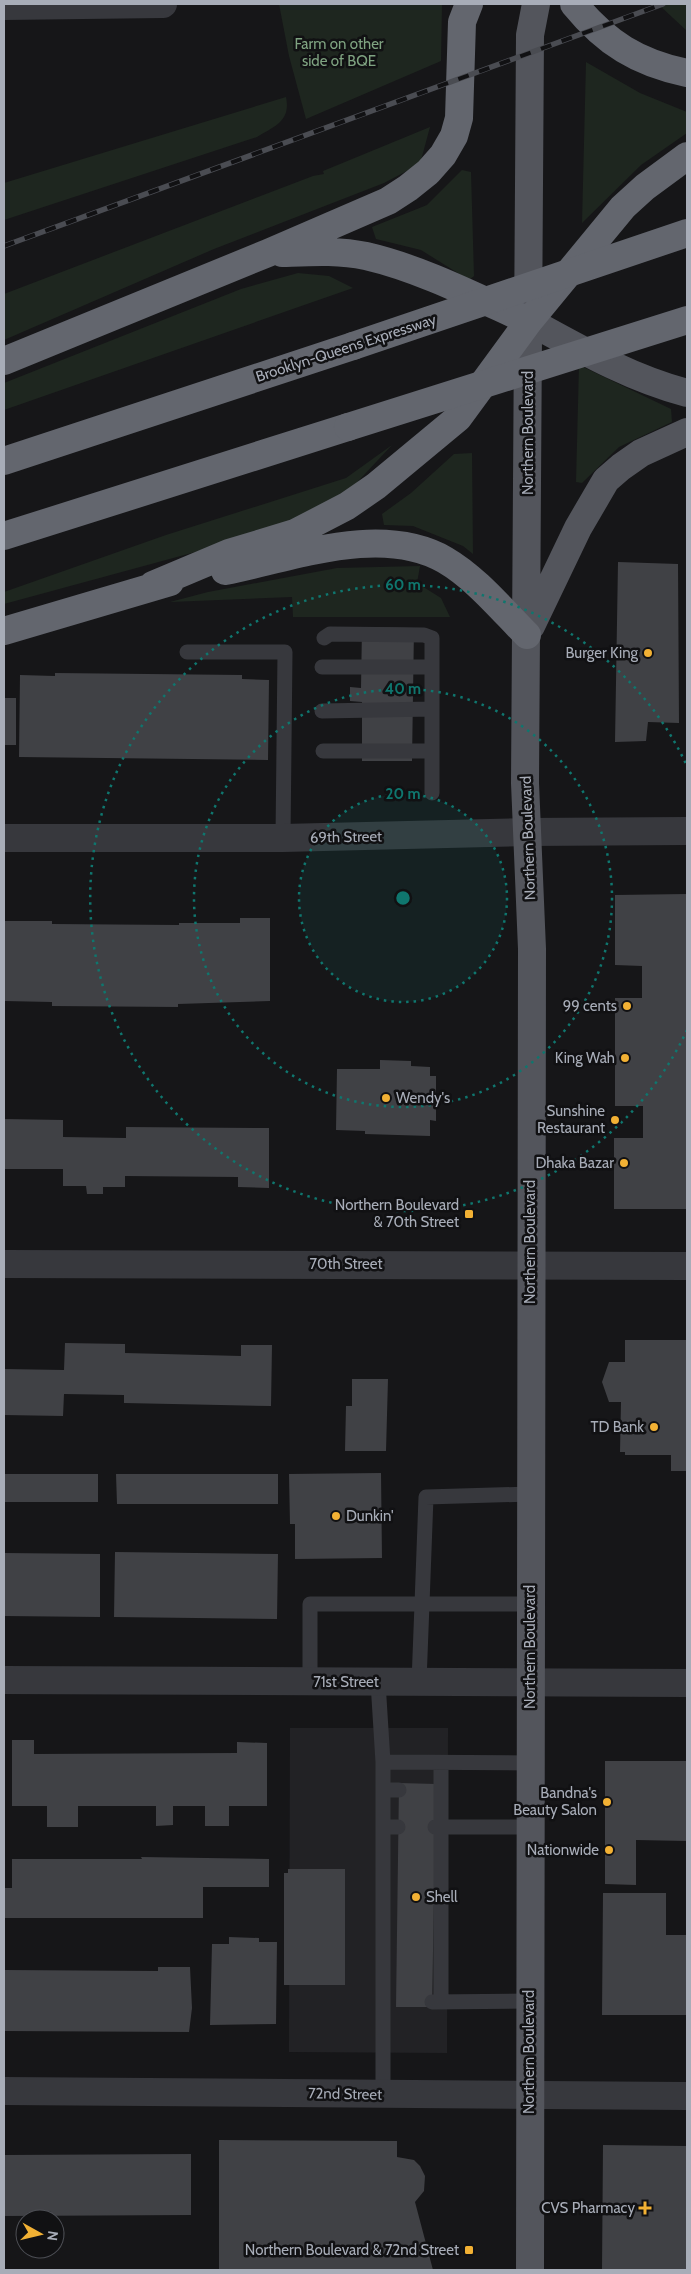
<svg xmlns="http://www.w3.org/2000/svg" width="691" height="2274" viewBox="0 0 691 2274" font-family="Cabin,sans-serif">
<rect width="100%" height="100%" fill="#161618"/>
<path fill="#222225" d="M290,1728H448L447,2053L289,2052Z"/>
<path fill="#1e261f" d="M279,4H442L441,61L306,119L289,56Z
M658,4H687V31Z
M586,62L640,93L687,112V133L641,165L582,223Z
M286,97C291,121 275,126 257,137L4,220V183Z
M430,127L420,164L384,183L214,249L4,340V294L313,176L324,174L323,171Z
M462,170L471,172L474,276L469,280L421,250L376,239L372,227L427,205Z
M298,273L329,276L353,288L4,410V383L241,289Z
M579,365L671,409L672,422L619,447L582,483L576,482Z
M392,445L349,491L269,532L4,604V592L166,535L346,478Z
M472,453L473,554L463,546L413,526L384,525L382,514L411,493L454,454Z
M420,566L417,583L441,598L450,617H293L292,597L170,602L208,592L337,568Z"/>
<path fill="#404145" d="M618,562L678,564L679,723L648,722L646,741L615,742Z
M362,627L414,628L412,761H362V702L350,701V687L361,688Z
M55,673L242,675V679L269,680L268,760L19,757L20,675L55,676Z
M4,698H16V745H4Z
M687,894V1209H614V1138H643V1106H615V998H642V966L615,965V895Z
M240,918H270V1001L178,1004V1007L52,1006V1002L4,1001V921H52V924L179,925V923H240Z
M380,1060L411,1061V1066L430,1067V1076H436V1121L430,1120V1136L365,1134V1131L336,1130L337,1069H380Z
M4,1119L63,1120V1137L126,1138V1127L269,1128V1188L238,1187V1177L125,1176V1187H103V1194H87L86,1186H63V1169H4Z
M625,1340H687V1471H671V1455H625V1452H620L621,1402H609L602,1382L609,1362H625Z
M65,1343L125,1344V1353L241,1356V1345H272L271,1406L124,1403V1395L64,1394L63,1416L4,1415V1369L64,1370Z
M352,1379H388L386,1451H345L346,1406H352Z
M381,1473L382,1558L295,1559V1524H290L289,1474Z
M4,1474H98V1502H4Z
M116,1474H278V1504H117Z
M115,1552L278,1554L277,1619L114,1617Z
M4,1553L100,1554V1617L4,1616Z
M12,1740H34V1754L237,1753V1742L267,1743V1806H229V1826H205V1806H173V1825L156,1826V1806H78V1827H47V1806H12Z
M605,1761H687V1841L636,1840V1885L605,1884Z
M399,1783L436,1784L432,2007H396Z
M141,1857L269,1859V1887H203V1918H4V1888H12V1859H142Z
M288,1869H345V1985H284V1873H288Z
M603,1893H666V1935H687V2015H602Z
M229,1937L259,1938V1942H277L276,2024L210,2025L212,1944H229Z
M158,1967H190L192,2008L189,2032L4,2031V1970L158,1971Z
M219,2140L397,2141V2157L414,2160L420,2166L425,2176L424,2191L415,2202L433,2270H219Z
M603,2145L687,2146V2270H602Z
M191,2154V2215L4,2216V2155Z"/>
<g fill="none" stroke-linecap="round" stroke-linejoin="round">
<path stroke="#37383d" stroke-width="15" d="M324,638L330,634L424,635L432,638V793
M187,652H285L283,838
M322,667H432
M322,711L432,709
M323,751H432
M310,1681V1604H422L426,1497L530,1494
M378,1682L383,1762V2095
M419,1682L422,1604H531
M383,1762L530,1763
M441,1764V2002
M383,1790H399
M383,1827H398
M435,1827H529
M432,2002L528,2001"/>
<path stroke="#37383d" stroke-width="28" d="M4,6L163,4
M4,838H283L527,832L687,831
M4,1264L687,1266
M4,1680L687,1683
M4,2091L687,2096"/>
<path stroke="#53555c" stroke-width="28" d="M529,321C580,349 630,378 687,393
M531,626L578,528L606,480L621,467L641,453L687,432
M530,2270L532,949L525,783L530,35L536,4"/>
<path stroke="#63666e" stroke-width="28" d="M574,4C606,43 638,63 687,73
M282,253C310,252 338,250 366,256C422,269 476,297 529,321
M4,361L268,253L388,201L408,188L428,172L443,155L454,136L459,118L462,22L469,4
M4,461L353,346
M4,536L348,427
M225,571C292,558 381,523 445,560C476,578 502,610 527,635
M153,585L229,553L295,533L347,506L376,486L458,418L529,321L623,207L645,187L687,156
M4,631L170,582"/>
<defs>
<path id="rail" d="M4,246L663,4"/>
</defs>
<use href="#rail" stroke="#4a4c52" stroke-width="5.5"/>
<use href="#rail" stroke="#111113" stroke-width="4" stroke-dasharray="11" stroke-linecap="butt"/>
<path stroke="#63666e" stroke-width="28" d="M353,346L687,233
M348,427L687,320"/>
</g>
<circle cx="403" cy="898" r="104" fill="#0f766e" fill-opacity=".12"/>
<g fill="none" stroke="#0f766e" stroke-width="2.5" stroke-dasharray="2.5 5">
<circle cx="403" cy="898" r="104"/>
<circle cx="403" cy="898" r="209"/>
<path d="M687 1030A313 313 0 1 1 687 766"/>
</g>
<g fill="#f2b134" stroke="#111113" stroke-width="2">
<circle cx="648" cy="653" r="5"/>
<circle cx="627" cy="1006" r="5"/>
<circle cx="625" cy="1058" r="5"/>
<circle cx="386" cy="1098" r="5"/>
<circle cx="615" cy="1120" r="5"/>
<circle cx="624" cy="1163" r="5"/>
<rect x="464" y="1209" width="10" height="10" rx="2.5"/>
<circle cx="654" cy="1427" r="5"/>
<circle cx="336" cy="1516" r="5"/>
<circle cx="607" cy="1802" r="5"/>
<circle cx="609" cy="1850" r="5"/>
<circle cx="416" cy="1897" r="5"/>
<path d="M642.5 2200.5h5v5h5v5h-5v5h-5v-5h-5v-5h5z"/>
<rect x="464" y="2245" width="10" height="10" rx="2.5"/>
</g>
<g text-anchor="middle" stroke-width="5" stroke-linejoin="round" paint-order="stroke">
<g font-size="15" fill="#7fa381" stroke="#111113">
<text x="339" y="49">Farm on other<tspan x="339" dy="17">side of BQE</tspan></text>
</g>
<g font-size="15" fill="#a8adb8" stroke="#111113">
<text transform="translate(346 348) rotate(-18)" y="5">Brooklyn-Queens Expressway</text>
<text transform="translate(528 433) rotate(-90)" y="5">Northern Boulevard</text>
<text transform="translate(346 837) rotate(-1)" y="5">69th Street</text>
<text transform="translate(528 838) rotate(-92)" y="5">Northern Boulevard</text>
<text transform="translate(530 1242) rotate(-90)" y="5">Northern Boulevard</text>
<text x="346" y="1269">70th Street</text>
<text transform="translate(530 1647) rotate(-90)" y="5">Northern Boulevard</text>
<text x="346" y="1687">71st Street</text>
<text transform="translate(529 2052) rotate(-90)" y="5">Northern Boulevard</text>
<text transform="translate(345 2094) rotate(1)" y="5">72nd Street</text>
</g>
<g font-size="15" fill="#a8adb8" stroke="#111113" text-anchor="end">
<text x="638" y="658">Burger King</text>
<text x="617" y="1011">99 cents</text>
<text x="615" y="1063">King Wah</text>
<text x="396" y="1103" text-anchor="start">Wendy's</text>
<text x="605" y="1116">Sunshine<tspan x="605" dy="17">Restaurant</tspan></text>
<text x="614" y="1168">Dhaka Bazar</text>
<text x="459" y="1210">Northern Boulevard<tspan x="459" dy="17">&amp; 70th Street</tspan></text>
<text x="644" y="1432">TD Bank</text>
<text x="346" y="1521" text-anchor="start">Dunkin'</text>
<text x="597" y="1798">Bandna's<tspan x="597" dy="17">Beauty Salon</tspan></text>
<text x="599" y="1855">Nationwide</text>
<text x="426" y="1902" text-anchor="start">Shell</text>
<text x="635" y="2213">CVS Pharmacy</text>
<text x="459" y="2255">Northern Boulevard &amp; 72nd Street</text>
</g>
</g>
<circle cx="403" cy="898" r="8" fill="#0f766e" stroke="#111113" stroke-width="2.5"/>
<g font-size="15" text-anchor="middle" font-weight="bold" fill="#0f766e" stroke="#111113" stroke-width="5" stroke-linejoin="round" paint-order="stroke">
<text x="403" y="590">60 m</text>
<text x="403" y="694">40 m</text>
<text x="403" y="799">20 m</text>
</g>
<rect width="691" height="2274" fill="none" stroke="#a8adb8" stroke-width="10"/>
<g transform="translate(40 2234) rotate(98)"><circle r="24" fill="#111113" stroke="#4d4f55"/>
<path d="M0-4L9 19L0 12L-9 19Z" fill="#f2b134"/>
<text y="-8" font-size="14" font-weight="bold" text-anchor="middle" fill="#a8adb8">N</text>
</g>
</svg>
